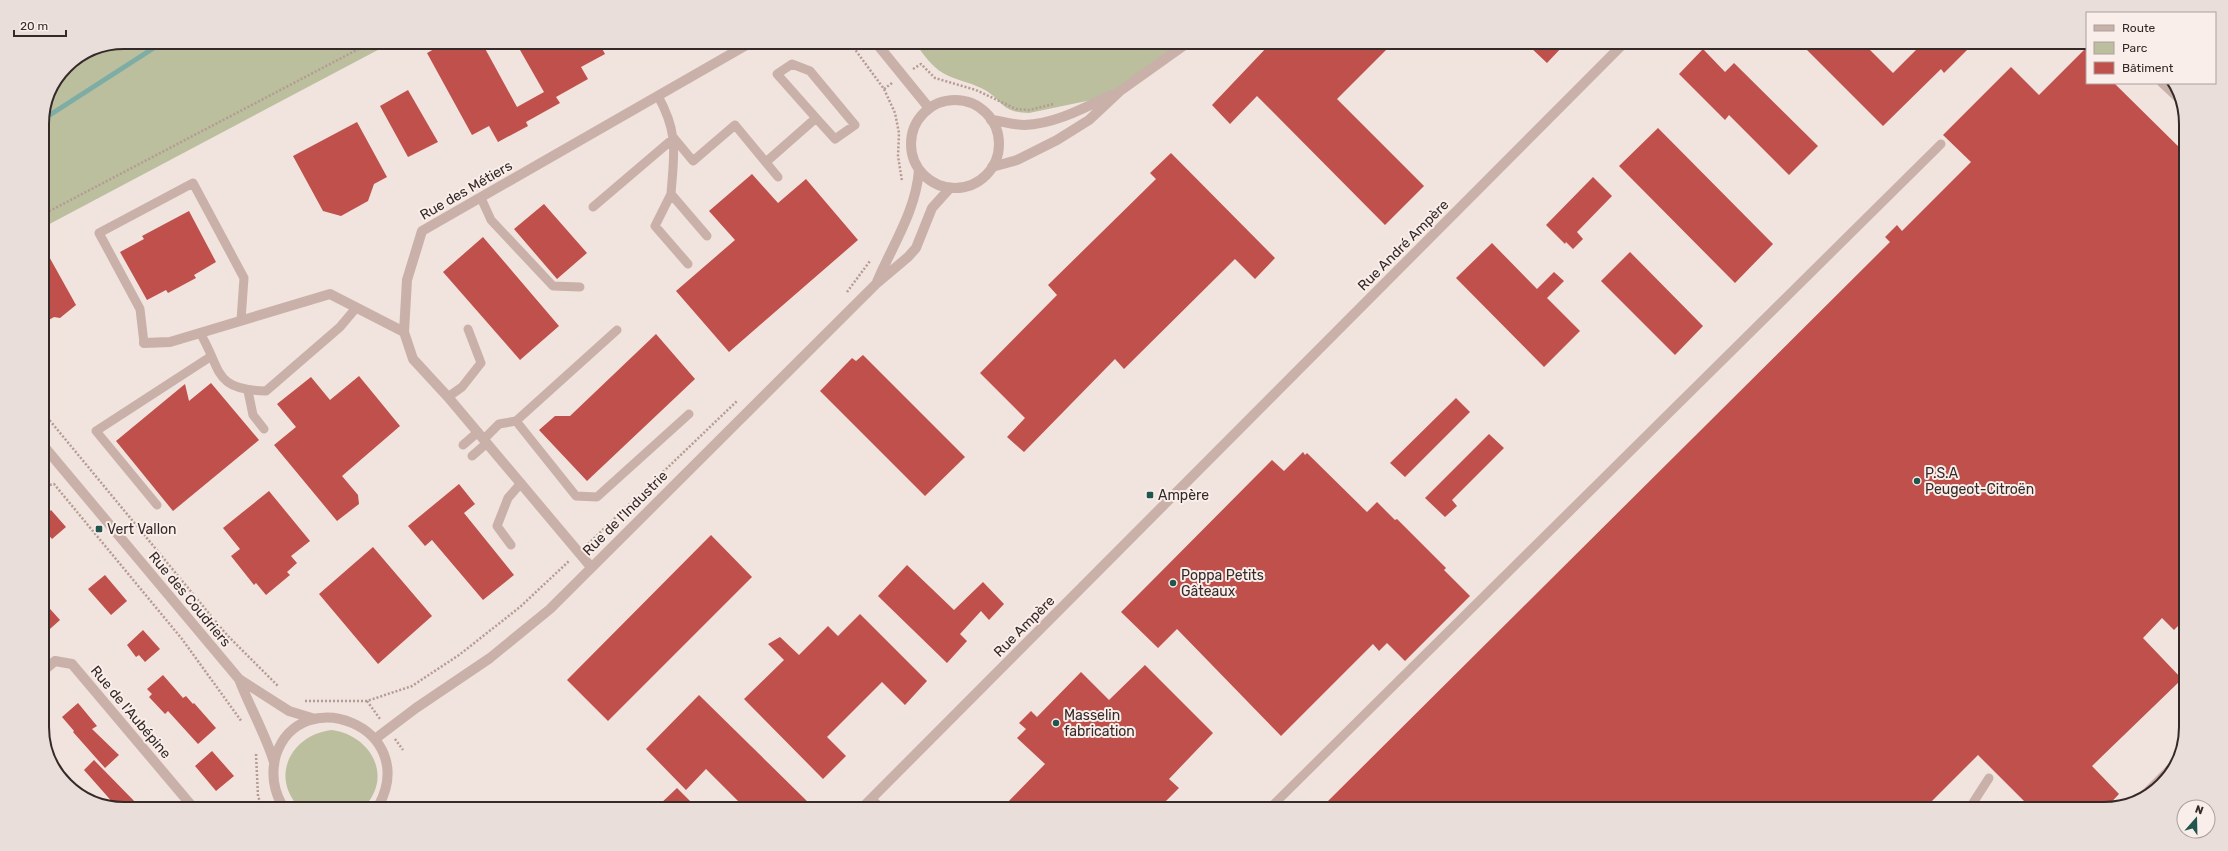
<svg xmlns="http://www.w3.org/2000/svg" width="2228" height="851" viewBox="0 0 2228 851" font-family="Rubik,sans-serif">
<rect width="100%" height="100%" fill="#f1e3dd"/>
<path fill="#bbbf9d" d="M124,42L391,43L42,228V119L50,88L66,66L93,48Z
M916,44H1189L1120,94L1029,113C998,112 1004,99 981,88C969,82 955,80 943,73C932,67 923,54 916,44Z
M332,730C369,735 393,774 366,805H297C270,773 294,734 332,730Z"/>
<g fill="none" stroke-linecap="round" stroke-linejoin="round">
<path stroke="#7dada5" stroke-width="5" d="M42,120L163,42"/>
</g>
<path fill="#c0504b" d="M445,43H482L517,107L544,92L516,43H599L605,54L581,67L588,79L556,97L560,103L526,122L528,126L498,142L489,126L472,135L427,53Z
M1269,45H1391L1337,99L1424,186L1385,225L1257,96L1230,124L1212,105Z
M1528,45H1564L1547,63Z
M1803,46H1866L1893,73L1920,46H1971L1944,73L1941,69L1883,126Z
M2087,47V83H2114L2186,154L2182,622L2174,630L2162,618L2143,638L2182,679L2092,766L2119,794L2105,809H2032L1978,755L1924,809L1322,807L1890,242L1885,237L1897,225L1902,231L1971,162L1943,135L2011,67L2039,95Z
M1703,49L1725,72L1734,63L1818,146L1789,175L1729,115L1725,120L1679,74Z
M408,90L438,142L408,157L380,106Z
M357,122L387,177L374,184L368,201L341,216L323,211L293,156Z
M1658,128L1773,244L1735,283L1619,166Z
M1171,153L1275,258L1255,279L1235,259L1124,369L1115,359L1024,452L1007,437L1025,418L980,373L1057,295L1048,285L1156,179L1150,173Z
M752,174L778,203L806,179L858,240L729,352L676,291L735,240L709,211Z
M1593,177L1612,196L1577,232L1583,239L1573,249L1566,242L1565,244L1546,225Z
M544,204L587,253L557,279L514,229Z
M189,211L216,262L194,275L196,278L168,293L166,290L147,300L120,252L144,239L142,236Z
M483,237L559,326L520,360L443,272Z
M1492,243L1537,289L1554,272L1564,281L1547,298L1580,331L1544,367L1456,278Z
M42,244L76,305L60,318L54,317L47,321L42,311Z
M1630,252L1703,326L1675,355L1601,281Z
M656,334L695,379L587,481L539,430L555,416H570Z
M863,355L965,457L925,496L820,391L852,358L856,361Z
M359,376L400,426L342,476L358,495L359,504L337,521L274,445L296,427L277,404L311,377L330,400Z
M211,383L259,440L173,511L116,441L185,384L189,401Z
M1456,398L1470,412L1405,477L1390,463Z
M1489,434L1504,448L1452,500L1457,506L1445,517L1425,498Z
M1303,452L1305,455L1307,453L1367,512L1377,502L1395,520L1397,519L1446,568L1444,570L1470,596L1405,661L1387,643L1379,651L1373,644L1281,736L1177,629L1158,648L1121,612L1272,460L1284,471Z
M459,484L475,504L464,513L514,575L483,600L432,540L425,546L408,526Z
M269,491L310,541L291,556L297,563L287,572L290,575L266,595L256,583L254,585L231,556L240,549L223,528Z
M51,510L66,527L52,539L42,528V518Z
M711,535L752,577L608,721L567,680Z
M373,547L432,616L378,664L319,594Z
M907,565L954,610L983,582L1004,604L989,620L981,611L960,634L967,641L947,663L878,596Z
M105,575L127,601L111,615L88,589Z
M42,600L60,620L42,636Z
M860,614L927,681L905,705L882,682L827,737L846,756L823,779L744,699L784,660L768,644L780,637L799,655L828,626L838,636Z
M143,630L160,649L145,662L139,655L136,657L127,645Z
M1145,665L1213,733L1169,779L1179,788L1160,807H1003L1045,764L1017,738L1026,729L1019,723L1031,711L1037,717L1081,672L1109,700Z
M163,675L183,698L186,696L193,704L194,703L216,728L198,744L168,711L165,714L149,697L152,694L147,689Z
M699,695L812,806H743L706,769L686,790L646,749Z
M78,703L97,726L92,729L119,755L105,768L73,732L74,731L62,717Z
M212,751L234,776L216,791L195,766Z
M94,760L138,805H115L84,770Z
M677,788L695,806H658Z"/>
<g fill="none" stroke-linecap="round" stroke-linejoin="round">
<path stroke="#b49b93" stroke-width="2.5" stroke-dasharray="2 2" stroke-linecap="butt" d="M851,44L884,89L895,113L899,133L898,156L902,181
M913,69L921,64L935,78L976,90L1016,109L1029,110L1053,104
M884,89L892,83
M42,215L370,43
M847,292L870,261
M42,411L226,634L278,686
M42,487L54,484L182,639L242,722
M588,544L737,401
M305,701H367L412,686L459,655L520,607L569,561
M367,701L380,719
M395,739L403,750
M256,754L258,796L261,805
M404,805V802"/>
<path stroke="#c9b1a9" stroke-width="9" d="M2162,83L2178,98
M658,96C679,134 674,153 671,194L707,236
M766,162L816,118L777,74L792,64L810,71L855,125L835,139L816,118
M671,194L655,226L688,264
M481,198L491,220L553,286L580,287
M593,207L674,138L693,161L735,125L778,177
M617,330L516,421L576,496L597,497L689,414
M200,333C222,369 212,390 266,391L340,327L356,308
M144,343L140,309L99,233L193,183L244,278L241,320
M248,391L253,415L264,429
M448,397L462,387L481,363L468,329
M484,439L499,424L516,421
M463,445L478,432
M472,456L487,443
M157,505L96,431L210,357
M511,545L497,526L508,498L521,483
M2141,798L2170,769
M871,799L879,806
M1271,807L1941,144
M1969,809L1989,778"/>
<path stroke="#c9b1a9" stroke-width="10" d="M991,120C1002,121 1013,125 1024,125C1055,124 1084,108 1111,95
M992,167L1017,160L1057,140L1089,120L1120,91L1186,44
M144,343L170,342L330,294L404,332
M591,567L448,397L413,359L404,332L407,280L422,231L750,43
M42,672L55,661L72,664L191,805
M864,806L1622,45"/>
<path stroke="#c9b1a9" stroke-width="10" d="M877,44L929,108
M911 144a44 44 0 1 1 88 0a44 44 0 1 1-88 0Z
M877,282C892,246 916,211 919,170
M42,444L239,679L289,711L315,719
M239,679C250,708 265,733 274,762
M375,739L416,708L490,658L550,609L876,284L908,257L916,248L932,208L950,188
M282,805C273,789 271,773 276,755C301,681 420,727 379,805"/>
</g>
<g fill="#20564f" stroke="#f9eee9" stroke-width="1.5">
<circle cx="1917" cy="481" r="4"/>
<rect x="1146" y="491" width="8" height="8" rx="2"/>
<rect x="95" y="525" width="8" height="8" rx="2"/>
<circle cx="1173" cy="583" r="4"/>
<circle cx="1056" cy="723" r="4"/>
</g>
<g text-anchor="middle" stroke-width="4" stroke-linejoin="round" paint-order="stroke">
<g font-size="14" fill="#362a29" stroke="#f9eee9">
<text transform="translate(466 190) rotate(-30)" y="5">Rue des Métiers</text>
<text transform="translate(1403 245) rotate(-45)" y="5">Rue André Ampère</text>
<text transform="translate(625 513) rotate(-45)" y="5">Rue de l'Industrie</text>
<text transform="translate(190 599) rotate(50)" y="5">Rue des Coudriers</text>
<text transform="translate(1024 626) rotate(-45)" y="5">Rue Ampère</text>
<text transform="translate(131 712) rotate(50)" y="5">Rue de l'Aubépine</text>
</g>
<g font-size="14" fill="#362a29" stroke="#f9eee9" text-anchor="start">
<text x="1925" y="478">P.S.A<tspan x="1925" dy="16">Peugeot-Citroën</tspan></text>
<text x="1158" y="500">Ampère</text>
<text x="107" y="534">Vert Vallon</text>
<text x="1181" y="580">Poppa Petits<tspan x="1181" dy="16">Gâteaux</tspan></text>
<text x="1064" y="720">Masselin<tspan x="1064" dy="16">fabrication</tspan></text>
</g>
</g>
<path d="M0 0H2228V851H0ZM124 49H2104A75 75 0 0 1 2179 124V727A75 75 0 0 1 2104 802H124A75 75 0 0 1 49 727V124A75 75 0 0 1 124 49Z" fill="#e9deda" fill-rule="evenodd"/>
<path fill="none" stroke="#362a29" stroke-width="2" d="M124 49H2104A75 75 0 0 1 2179 124V727A75 75 0 0 1 2104 802H124A75 75 0 0 1 49 727V124A75 75 0 0 1 124 49Z"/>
<rect x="2086" y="12" width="130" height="72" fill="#f9eee9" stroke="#aba09c"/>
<rect x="2094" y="25" width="20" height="6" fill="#c9b1a9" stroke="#aba09c"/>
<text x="2122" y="32" font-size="12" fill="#362a29">Route</text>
<rect x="2094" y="42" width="20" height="12" fill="#bbbf9d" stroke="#aba09c"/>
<text x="2122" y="52" font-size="12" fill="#362a29">Parc</text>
<rect x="2094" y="62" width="20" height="12" fill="#c0504b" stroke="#aba09c"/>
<text x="2122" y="72" font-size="12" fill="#362a29">Bâtiment</text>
<g transform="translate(2196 819) rotate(20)"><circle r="19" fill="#f9eee9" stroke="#aba09c"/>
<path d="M0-3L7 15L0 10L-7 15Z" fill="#20564f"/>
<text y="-6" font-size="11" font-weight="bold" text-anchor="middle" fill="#362a29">N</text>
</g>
<path d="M14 30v6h52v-6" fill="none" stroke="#362a29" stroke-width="2"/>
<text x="20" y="30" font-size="12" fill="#362a29" stroke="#f9eee9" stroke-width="3" paint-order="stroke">20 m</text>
</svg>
